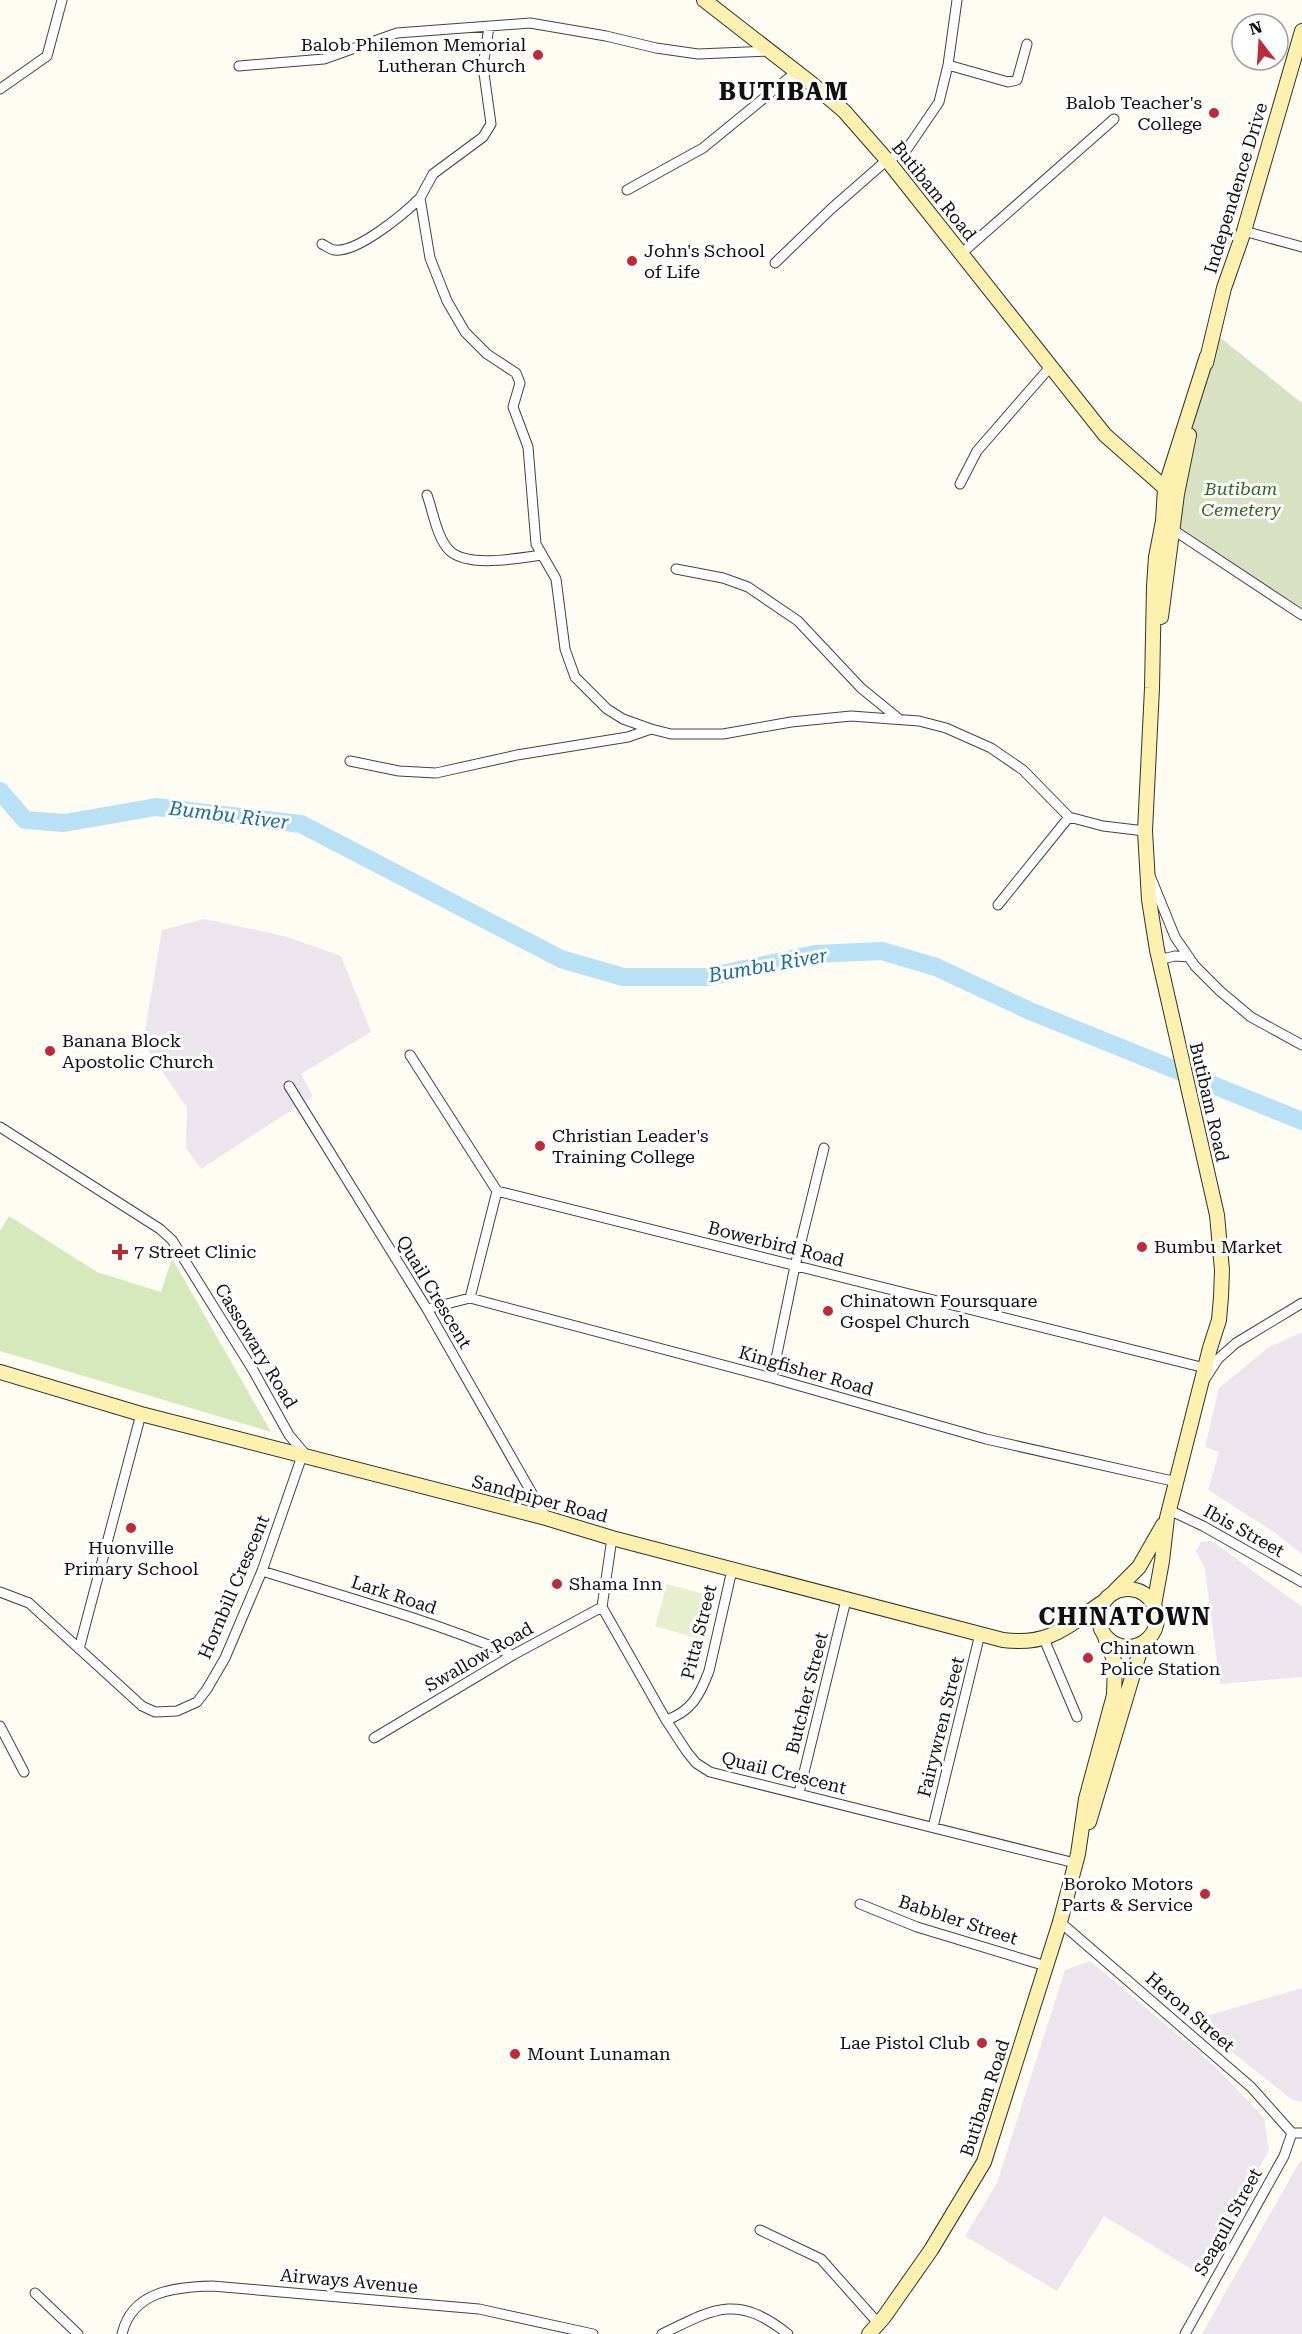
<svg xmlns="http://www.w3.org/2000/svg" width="1302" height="2334" viewBox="0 0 1302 2334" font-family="'Roboto Serif',serif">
<rect width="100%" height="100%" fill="#fffcf3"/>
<path fill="#ece5ee" d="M204,919L284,936L341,956L371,1032L301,1074L313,1096L201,1169L186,1148L187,1108L143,1043L162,930Z
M1302,1332V1554L1274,1532L1208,1490L1219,1452L1205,1447L1219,1388L1268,1348Z
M1212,1541L1302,1607V1677L1220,1684L1205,1569L1196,1551L1201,1542Z
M1090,1961L1216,2067L1264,2118L1269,2150L1201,2275L1104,2216L1057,2291L965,2236L997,2183L1065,1970Z
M1302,1988V2102L1291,2099L1222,2044L1201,2032L1206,2016Z
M1300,2161H1302V2334H1202Z"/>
<path fill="#d6e9bc" d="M9,1216L97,1272L161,1292L172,1258L271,1432L0,1351V1231Z"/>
<path fill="#d9e1c3" d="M1212,331L1302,403V610L1172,530Z"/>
<path fill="#e6f0ce" d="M667,1584L715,1597L703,1640L655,1626Z"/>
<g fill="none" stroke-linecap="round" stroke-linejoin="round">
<path stroke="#b8e1f5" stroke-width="18" d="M0,791L25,820L64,823L156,807L301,824L561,959L623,977H708L815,954L882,951L936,967L1030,1011L1302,1121"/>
<defs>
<path id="street" d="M489,27L483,66L491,124L483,137L433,174L420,198L430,258L447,301L465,332L487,354L516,373L520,383L513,407L528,447L536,544L556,579L565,649L575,677L607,709L623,719L651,729
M948,65L1008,82L1017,80L1027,44
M239,66L324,59L397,33L530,23L606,36L656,48L698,54L768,51
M0,89L47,56L62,0
M627,190L703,148L796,72
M1244,231L1302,247
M322,244C326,246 331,250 335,250C357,253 404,214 420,198
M962,253L1114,119
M775,263L831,209L887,160L905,152L939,102L948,65L957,0
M960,484L977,451L1051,366
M427,495C433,511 437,539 450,551C469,568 518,558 542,555
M1172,529L1302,615
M676,569L723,578L748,587L798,621L861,688L899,719
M350,761L399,771L436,773L517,755L628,737L651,729L671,734H723L791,722L851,716L919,721L946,728L991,748L1023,770L1069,817L1103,826L1145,831
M1151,878L1175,937L1195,966L1220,991L1251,1017L1302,1045
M998,905L1069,817
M1158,960L1175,956L1189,957
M410,1055L497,1191L1205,1368
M289,1086L427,1309L546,1518
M0,1127L160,1229L172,1240L253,1370L289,1435L306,1455
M470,1298L497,1191
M427,1309L470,1298L772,1378L986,1439L1177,1482
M772,1378L795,1266L824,1148
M1205,1379L1218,1359L1236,1343L1302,1303
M1169,1510L1203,1526L1302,1582
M612,1538L602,1607L666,1720L687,1752L696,1763L710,1772L1075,1863
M262,1571C346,1597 432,1621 513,1655
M0,1592L29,1603L142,1706L155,1712L177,1711L197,1702L207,1689L225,1658L262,1571L302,1456
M1044,1639L1077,1717
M79,1649L141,1414
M666,1720C691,1712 700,1695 709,1671L732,1570
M0,1726L24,1772
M374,1738L513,1655L602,1607
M799,1793L846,1600
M933,1827L980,1634
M860,1904L917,1927L1046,1966
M1060,1922L1251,2087L1292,2133
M760,2230L821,2259L878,2323
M35,2293L78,2334
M122,2334C132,2291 175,2287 212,2286L479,2309L593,2334
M662,2334C715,2308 737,2294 788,2334
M1185,2334L1284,2156L1292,2133H1302"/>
<path id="secondary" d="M704,0L811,83L844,111L887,160L1105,435L1165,488L1177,494
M1206,363L1224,288L1244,231L1302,31
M1161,617L1177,494L1189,435
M0,1372L141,1414L546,1518L612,1538L1003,1640C1050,1646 1066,1627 1103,1602
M1099 1618a29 29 0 1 1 58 0a29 29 0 1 1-58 0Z
M1115,1591L1139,1567L1163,1525
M1154,1605L1162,1561L1167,1518L1210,1348L1219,1320L1221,1297L1222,1270L1217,1215L1157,950L1149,900L1145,831L1152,688L1154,586L1156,557L1163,521L1165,488L1207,356
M1089,1822L1142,1644
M869,2334L884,2317L931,2250L984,2162L1060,1922L1078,1854L1086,1799L1114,1695L1115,1663L1105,1637"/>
</defs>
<use href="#street" stroke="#434343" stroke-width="11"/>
<use href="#secondary" stroke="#323232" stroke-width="16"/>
<use href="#street" stroke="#fff" stroke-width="9"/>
<use href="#secondary" stroke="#fdf1af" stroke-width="14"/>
</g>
<g fill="#be2a38" stroke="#fff" stroke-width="2">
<circle cx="538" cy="55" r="6"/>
<circle cx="1214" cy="113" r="6"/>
<circle cx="632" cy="261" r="6"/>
<circle cx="50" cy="1051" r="6"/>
<circle cx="540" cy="1146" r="6"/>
<circle cx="1142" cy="1247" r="6"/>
<path d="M117 1243h6v6h6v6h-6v6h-6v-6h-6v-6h6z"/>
<circle cx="828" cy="1311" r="6"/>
<circle cx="131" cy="1528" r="6"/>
<circle cx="557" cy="1584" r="6"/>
<circle cx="1088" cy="1658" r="6"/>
<circle cx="1205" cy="1894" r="6"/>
<circle cx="982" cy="2043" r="6"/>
<circle cx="515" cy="2054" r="6"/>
</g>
<g text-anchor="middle" stroke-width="6" stroke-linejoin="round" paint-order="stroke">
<g font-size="18" fill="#101010" stroke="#fff" text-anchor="start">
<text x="526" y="51" text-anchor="end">Balob Philemon Memorial<tspan x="526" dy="21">Lutheran Church</tspan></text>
<text x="1202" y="109" text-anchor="end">Balob Teacher's<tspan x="1202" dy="21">College</tspan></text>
<text x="644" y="257">John's School<tspan x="644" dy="21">of Life</tspan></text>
<text x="62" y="1047">Banana Block<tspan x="62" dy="21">Apostolic Church</tspan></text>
<text x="552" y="1142">Christian Leader's<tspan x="552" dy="21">Training College</tspan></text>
<text x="1154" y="1253">Bumbu Market</text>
<text x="134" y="1258">7 Street Clinic</text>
<text x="840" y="1307">Chinatown Foursquare<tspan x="840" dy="21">Gospel Church</tspan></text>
<text x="131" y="1554" text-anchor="middle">Huonville<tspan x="131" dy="21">Primary School</tspan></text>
<text x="569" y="1590">Shama Inn</text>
<text x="1100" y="1654">Chinatown<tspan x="1100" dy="21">Police Station</tspan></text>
<text x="1193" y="1890" text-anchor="end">Boroko Motors<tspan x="1193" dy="21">Parts &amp; Service</tspan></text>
<text x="970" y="2049" text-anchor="end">Lae Pistol Club</text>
<text x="527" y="2060">Mount Lunaman</text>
</g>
<g font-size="18" fill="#101010" stroke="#fff">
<text transform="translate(1236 188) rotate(-73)" y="6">Independence Drive</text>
<text transform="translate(934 191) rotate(51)" y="6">Butibam Road</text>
<text transform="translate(1209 1102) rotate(77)" y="6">Butibam Road</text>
<text transform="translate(776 1244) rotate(14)" y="6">Bowerbird Road</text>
<text transform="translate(434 1292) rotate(59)" y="6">Quail Crescent</text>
<text transform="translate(256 1346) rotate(59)" y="6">Cassowary Road</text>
<text transform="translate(806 1371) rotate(16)" y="6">Kingfisher Road</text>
<text transform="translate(540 1499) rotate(15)" y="6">Sandpiper Road</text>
<text transform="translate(1244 1531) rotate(29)" y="6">Ibis Street</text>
<text transform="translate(234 1587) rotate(-67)" y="6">Hornbill Crescent</text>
<text transform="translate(394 1595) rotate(18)" y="6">Lark Road</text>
<text transform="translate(699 1632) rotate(-76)" y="6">Pitta Street</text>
<text transform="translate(479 1657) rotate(-30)" y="6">Swallow Road</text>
<text transform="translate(807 1693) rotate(-76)" y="6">Butcher Street</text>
<text transform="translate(941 1727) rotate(-76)" y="6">Fairywren Street</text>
<text transform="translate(784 1773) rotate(14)" y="6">Quail Crescent</text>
<text transform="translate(958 1920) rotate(18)" y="6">Babbler Street</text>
<text transform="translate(1190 2012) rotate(41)" y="6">Heron Street</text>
<text transform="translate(985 2098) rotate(-72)" y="6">Butibam Road</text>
<text transform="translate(1228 2222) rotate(-61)" y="6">Seagull Street</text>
<text transform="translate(349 2281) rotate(5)" y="6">Airways Avenue</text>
</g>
<g font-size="18" font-style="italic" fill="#326720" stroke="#fff">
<text x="1241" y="495">Butibam<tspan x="1241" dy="21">Cemetery</tspan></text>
</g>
<g font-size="20" font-style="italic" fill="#1a6ca0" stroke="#fff">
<text transform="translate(229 815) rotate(7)" y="7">Bumbu River</text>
<text transform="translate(768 965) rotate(-10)" y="7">Bumbu River</text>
</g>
<g font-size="24" font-weight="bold" letter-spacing="1.5" fill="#101010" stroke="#fff">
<text x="784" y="100">BUTIBAM</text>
<text x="1125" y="1625">CHINATOWN</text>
</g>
</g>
<g transform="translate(1260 42) rotate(343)"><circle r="28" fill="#ffffff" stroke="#9f9f9f" stroke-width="1.5"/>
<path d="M0-4.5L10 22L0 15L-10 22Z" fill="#be2a38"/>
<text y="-9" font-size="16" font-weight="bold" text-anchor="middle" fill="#101010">N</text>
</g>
</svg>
